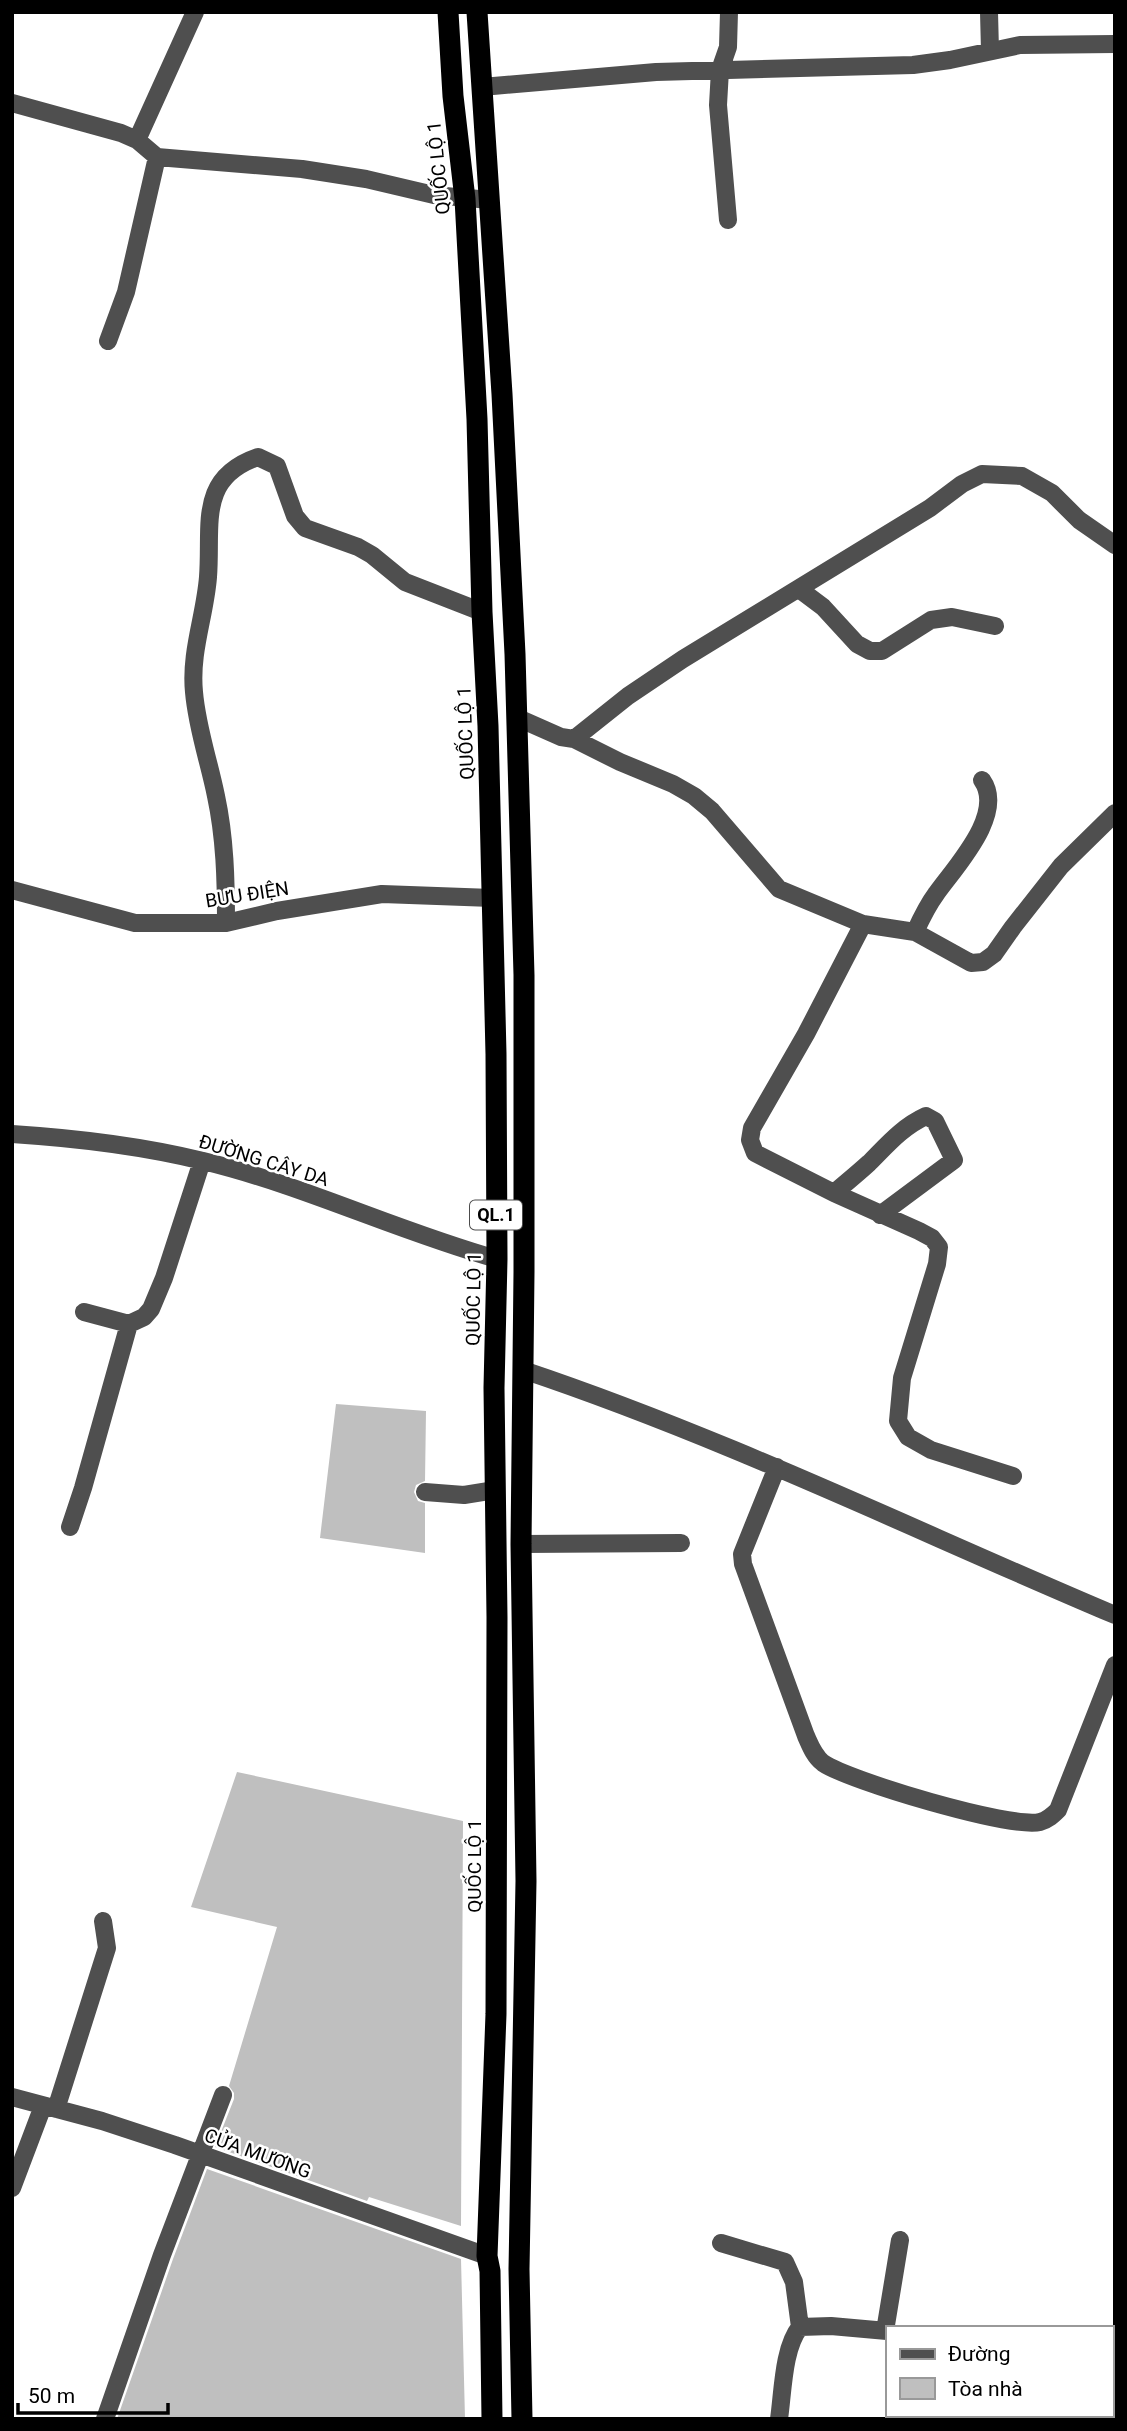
<svg xmlns="http://www.w3.org/2000/svg" width="1127" height="2431" viewBox="0 0 1127 2431" font-family="Roboto,sans-serif">
<rect width="100%" height="100%" fill="#fff"/>
<path fill="#bfbfbf" d="M336,1404L426,1411L425,1481L416,1485L414,1492L418,1501L425,1503V1553L320,1538Z
M237,1772L463,1821L461,2226L369,2197L367,2201L215,2147L234,2099V2093L229,2086L277,1927L191,1907Z
M207,2169L461,2259L465,2419H117L173,2259Z"/>
<g fill="none" stroke-linecap="round" stroke-linejoin="round">
<path stroke="#4f4f4f" stroke-width="18" d="M989,12L990,51
M482,87L656,72L913,65L950,60L1020,45L1115,44
M12,103L121,133L137,140L157,157L302,169L366,179L434,195L490,200
M137,140L195,12
M728,220L718,105L720,70L728,47L729,12
M108,341L126,292L157,157
M799,589L823,607L857,644L870,651H882L931,620L952,617L995,626
M518,718L561,737L574,739L628,696L683,659L930,508L962,484L982,474L1022,476L1052,493L1079,520L1115,545
M574,739L620,762L673,784L694,796L712,811L779,889L863,924L915,932L971,963L983,962L994,954L1013,927L1061,866L1115,813
M12,890L135,923H226L277,911L382,894L492,898
M226,923C226,880 225,838 216,796C209,761 197,728 194,692C190,652 205,616 208,577C212,525 197,478 258,457L277,466L295,516L305,528L358,547L372,555L405,582L482,612
M863,924L806,1034L752,1128L750,1140L755,1153L834,1193L919,1231L932,1238L939,1247L937,1264L902,1378L898,1421L908,1437L931,1450L1013,1476
M915,932C921,919 927,906 936,894C955,867 1006,814 982,780
M12,1134C74,1138 142,1146 203,1161C303,1185 397,1231 497,1259
M834,1193C846,1183 858,1173 869,1163C887,1145 902,1127 926,1116L935,1121L954,1160L880,1215
M84,1312L129,1324L144,1317L151,1309L164,1278L202,1161
M523,1370C726,1438 918,1532 1115,1615
M777,1467L742,1554L743,1564L806,1736C810,1745 814,1756 823,1763C849,1781 1011,1829 1040,1822C1048,1820 1053,1815 1058,1810L1115,1665
M425,1492L464,1495L495,1490
M70,1527L83,1488L129,1324
M521,1544L681,1543
M12,2097L102,2121L175,2145L487,2256
M56,2109L107,1948L103,1921
M12,2188L43,2106
M721,2243L785,2262L794,2282L800,2327
M885,2331L900,2240
M1111,2365L1115,2366
M105,2419L162,2255L223,2095
M779,2419C783,2392 783,2348 800,2327L831,2326L887,2331"/>
<path stroke="#000" stroke-width="21" d="M448,12L453,96L465,199L477,419L482,612L488,726L496,1054L497,1259L494,1388L497,1617L496,2014L487,2256L490,2271L492,2419
M477,12L502,394L515,654L524,975V1272L521,1544L526,1881L519,2269L522,2419"/>
</g>
<g text-anchor="middle" stroke-width="5" stroke-linejoin="round" paint-order="stroke">
<rect fill="#fff" stroke="#4c4c4c" stroke-width="2" x="470" y="1200.5" width="52" height="29" rx="5"/>
<g font-size="18" font-weight="bold" fill="#000">
<text x="496" y="1221">QL.1</text>
</g>
<g font-size="19" fill="#000" stroke="#fff">
<text transform="translate(438 168) rotate(-96)" y="7">QUỐC LỘ 1</text>
<text transform="translate(465 733) rotate(-92)" y="7">QUỐC LỘ 1</text>
<text transform="translate(247 894) rotate(-9)" y="7">BƯU ĐIỆN</text>
<text transform="translate(264 1160) rotate(17)" y="7">ĐƯỜNG CÂY DA</text>
<text transform="translate(473 1299) rotate(-89)" y="7">QUỐC LỘ 1</text>
<text transform="translate(474 1866) rotate(-90)" y="7">QUỐC LỘ 1</text>
<text transform="translate(258 2153) rotate(20)" y="7">CỬA MƯƠNG</text>
</g>
</g>
<rect width="1127" height="2431" fill="none" stroke="#000000" stroke-width="28"/>
<rect x="886" y="2326" width="228" height="91" fill="#ffffff" stroke="#999999" stroke-width="2"/>
<rect x="900" y="2349" width="35" height="10" fill="#4f4f4f" stroke="#999999" stroke-width="2"/>
<text x="948" y="2361" font-size="21" fill="#000000">Đường</text>
<rect x="900" y="2378" width="35" height="21" fill="#bfbfbf" stroke="#999999" stroke-width="2"/>
<text x="948" y="2396" font-size="21" fill="#000000">Tòa nhà</text>
<path d="M18 2403v10h150v-10" fill="none" stroke="#000000" stroke-width="3.5"/>
<text x="28" y="2403" font-size="21" fill="#000000" stroke="#ffffff" stroke-width="5" paint-order="stroke">50 m</text>
</svg>
